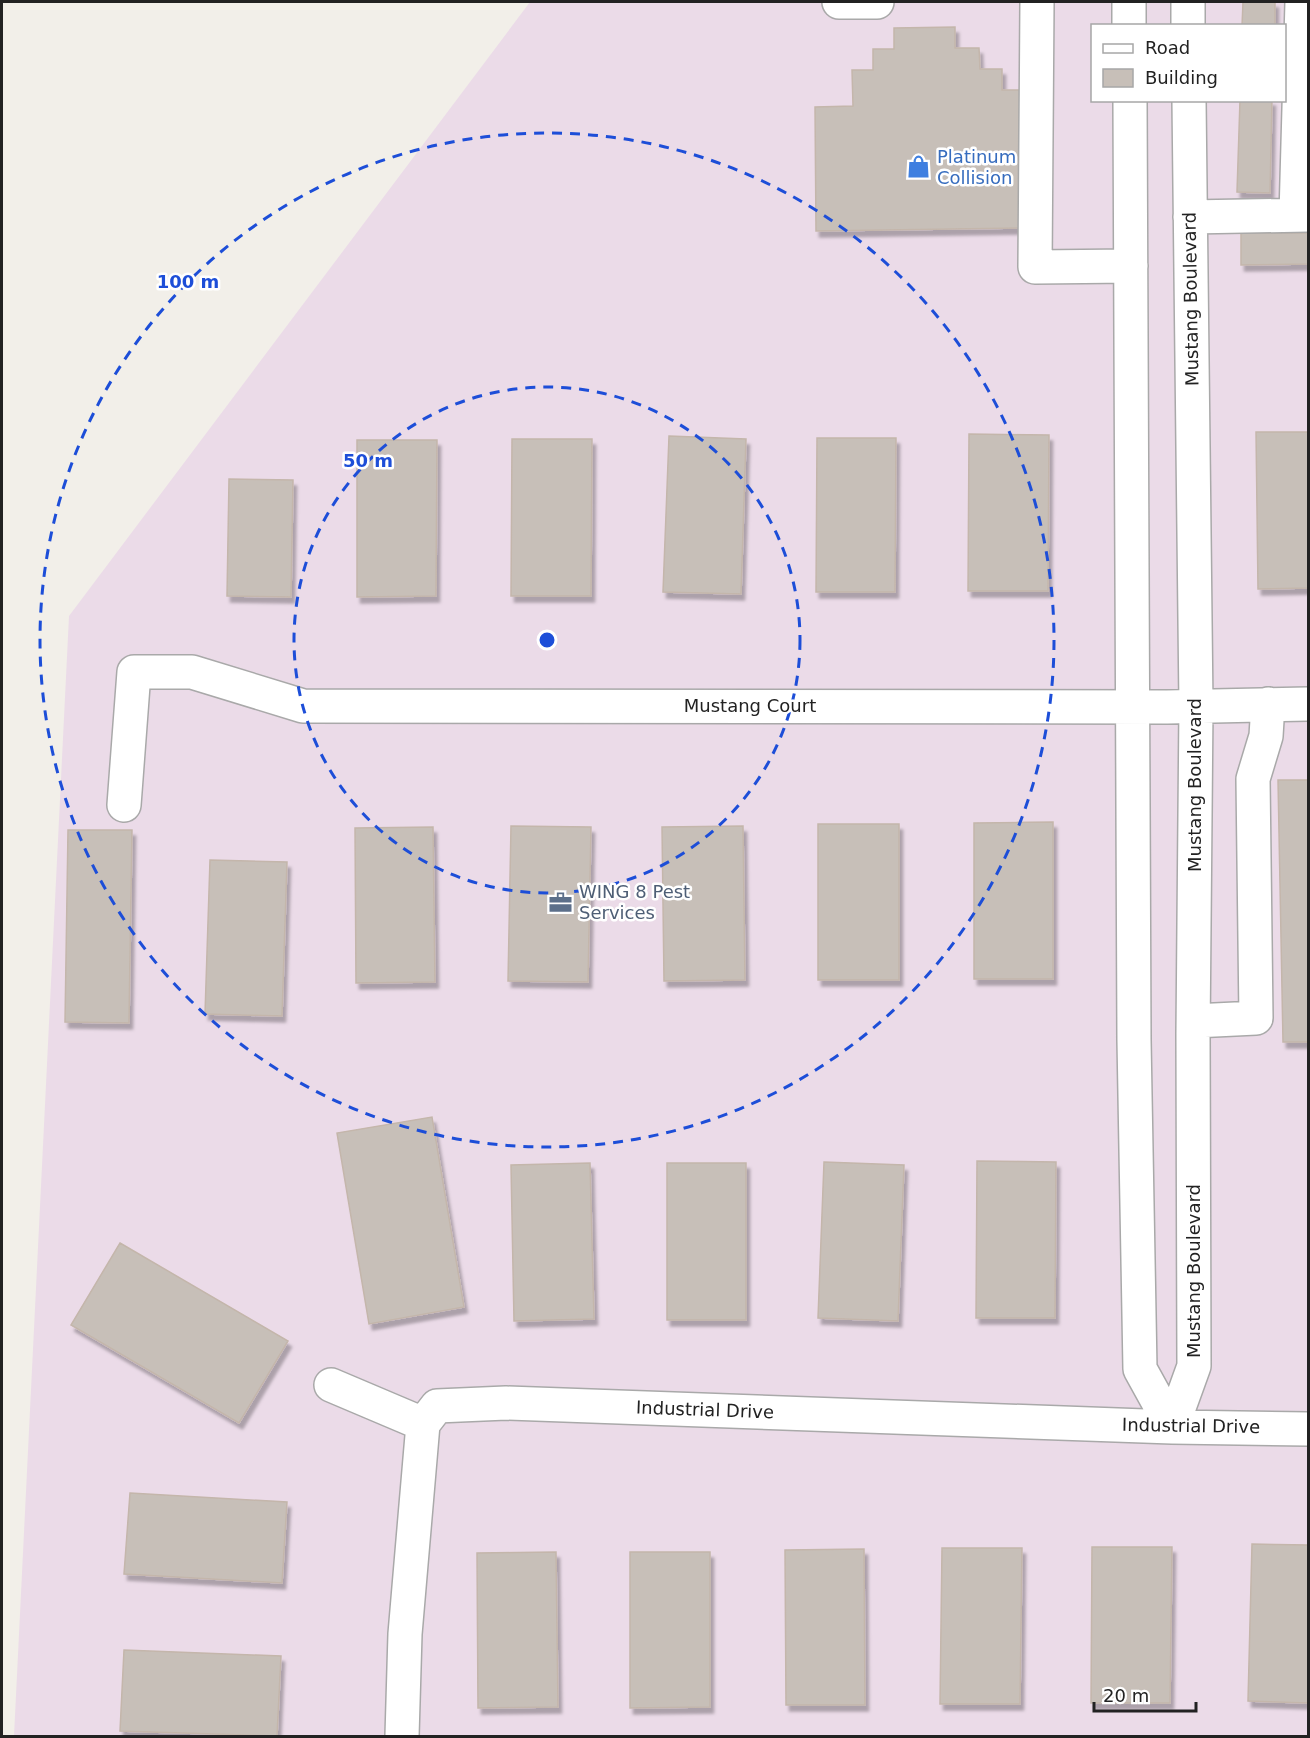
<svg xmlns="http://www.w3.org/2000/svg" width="1310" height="1738" viewBox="0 0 1310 1738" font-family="'DejaVu Sans',sans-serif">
<defs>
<filter id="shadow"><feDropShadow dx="3.5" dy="6" stdDeviation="1.5" flood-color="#0004"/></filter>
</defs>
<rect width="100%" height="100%" fill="#f2efe9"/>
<path fill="#ebdbe8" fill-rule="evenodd" d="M530,2H1308V1736H14L69,616ZM1092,26H1284V100H1092Z"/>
<path fill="#c7bfb8" stroke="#c4b6ab" stroke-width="1.5" filter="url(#shadow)" d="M1243,2H1275V26H1242Z
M955,27V48H979L980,69H1002V90H1022L1023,228L816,231L815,107L853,106L852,70H873V49H894V28Z
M1240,100H1272L1270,193L1237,192Z
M1241,233H1308V264L1241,265Z
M1256,432H1308V588L1258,589Z
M969,434L1049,435L1048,591H968Z
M669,436L746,439L741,594L663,592Z
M817,438H896L895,592H816Z
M512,439H592L591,596H511Z
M357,440H437L436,596L357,597Z
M229,479L293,480L291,597L227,596Z
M1278,780H1308V1042H1283Z
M1053,822V979H974V823Z
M818,824H899V980H818Z
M511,826L591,827L588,982L508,981Z
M743,826L745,980L664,981L662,827Z
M433,827L435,982L356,983L355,828Z
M68,830H132L129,1023L65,1022Z
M210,860L287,862L282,1016L205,1014Z
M432,1117L464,1307L369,1324L337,1133Z
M977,1161L1056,1162L1055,1318H976Z
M824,1162L904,1165L898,1321L818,1318Z
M590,1163L594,1319L514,1321L511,1165Z
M667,1163H746V1320H667Z
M120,1243L288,1341L239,1423L71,1325Z
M130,1493L287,1502L282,1583L124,1574Z
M1252,1544L1308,1545V1703L1248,1701Z
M1092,1547H1172L1170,1703H1091Z
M942,1548H1022L1020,1704H940Z
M864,1549L865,1705H786L785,1550Z
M556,1552L558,1707L478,1708L477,1553Z
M630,1552H710V1707L630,1708Z
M124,1650L281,1656L277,1736L120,1731Z"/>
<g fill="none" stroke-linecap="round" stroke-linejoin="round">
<defs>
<path id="minor" d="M839,2H877
M1037,2L1035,267L1131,266
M1129,2V26
M1188,2V26
M1130,100L1134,1040L1140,1369L1172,1427
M1296,215L1302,2
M1190,217L1308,215
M124,805L134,672H192L303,706L1167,707L1308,704
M1194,1021L1256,1018L1253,779L1266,736L1268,704
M331,1385L423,1424
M1172,1427L1194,1366L1193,1034L1196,706L1189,100
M402,1736L405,1634L423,1424L437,1406L506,1403L1172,1427L1308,1429"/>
</defs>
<use href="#minor" stroke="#a9a9a9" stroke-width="36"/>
<use href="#minor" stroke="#fff" stroke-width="33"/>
</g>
<g fill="none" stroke="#1d4ed8" stroke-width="3" stroke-dasharray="10 8">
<circle cx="547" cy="640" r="253"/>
<circle cx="547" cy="640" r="507"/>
</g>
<defs>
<symbol id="shop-bare" viewBox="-9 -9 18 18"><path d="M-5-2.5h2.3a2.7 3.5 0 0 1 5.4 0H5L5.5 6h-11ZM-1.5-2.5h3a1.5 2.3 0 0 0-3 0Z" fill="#3f7fe0" stroke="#fff" stroke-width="2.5" paint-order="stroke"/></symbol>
<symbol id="office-bare" viewBox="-9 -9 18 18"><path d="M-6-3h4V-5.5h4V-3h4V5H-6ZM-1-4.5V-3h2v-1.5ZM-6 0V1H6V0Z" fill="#5c6f8a" stroke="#fff" stroke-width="2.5" paint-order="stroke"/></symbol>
</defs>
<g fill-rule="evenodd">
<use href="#shop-bare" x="902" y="150" width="33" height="33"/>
<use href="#office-bare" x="544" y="886" width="33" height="33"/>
</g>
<g text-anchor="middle" stroke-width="5" stroke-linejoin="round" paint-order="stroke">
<g font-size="18" fill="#366cbe" stroke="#fff" text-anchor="start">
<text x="937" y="163">Platinum<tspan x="937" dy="21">Collision</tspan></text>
</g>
<g font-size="18" fill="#222" stroke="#fff">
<text transform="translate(1191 299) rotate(-91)" y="6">Mustang Boulevard</text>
<text x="750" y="712">Mustang Court</text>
<text transform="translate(1195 785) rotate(-90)" y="6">Mustang Boulevard</text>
<text transform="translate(1194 1271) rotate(-90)" y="6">Mustang Boulevard</text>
<text transform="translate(705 1410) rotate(2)" y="6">Industrial Drive</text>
<text transform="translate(1191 1426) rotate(1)" y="6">Industrial Drive</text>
</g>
<g font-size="18" fill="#4e5e75" stroke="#fff" text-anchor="start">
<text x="579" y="898">WING 8 Pest<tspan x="579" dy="21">Services</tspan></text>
</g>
</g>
<circle cx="547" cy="640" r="9" fill="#1d4ed8" stroke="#fff" stroke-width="3"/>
<g font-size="18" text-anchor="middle" font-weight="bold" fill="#1d4ed8" stroke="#fff" stroke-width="5" stroke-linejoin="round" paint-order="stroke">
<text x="188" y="288">100 m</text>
<text x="368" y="467">50 m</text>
</g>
<rect width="1310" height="1738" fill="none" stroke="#222222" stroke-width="6"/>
<rect x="1091" y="24" width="195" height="78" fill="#ffffff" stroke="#a7a7a7" stroke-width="1.5"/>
<rect x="1103" y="44" width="30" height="9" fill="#ffffff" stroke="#a7a7a7" stroke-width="1.5"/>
<text x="1145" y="54" font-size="18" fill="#222222">Road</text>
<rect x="1103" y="69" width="30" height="18" fill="#c7bfb8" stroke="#a7a7a7" stroke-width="1.5"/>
<text x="1145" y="84" font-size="18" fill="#222222">Building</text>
<path d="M1094 1702v9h102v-9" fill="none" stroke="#222222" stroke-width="3"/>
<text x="1103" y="1702" font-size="18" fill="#222222" stroke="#ffffff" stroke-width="4.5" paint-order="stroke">20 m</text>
</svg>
